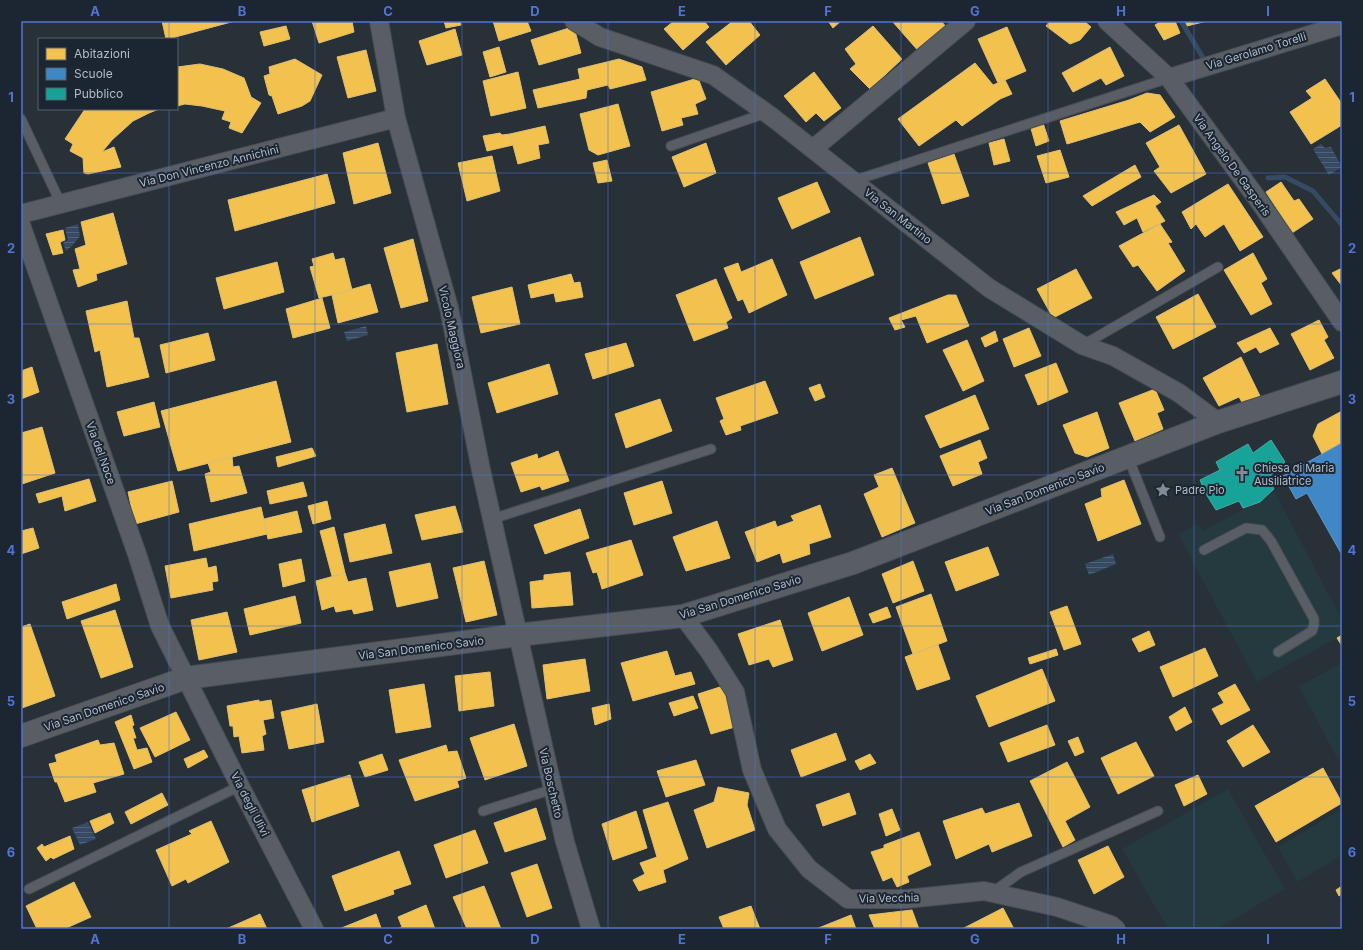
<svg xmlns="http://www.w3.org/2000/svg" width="1363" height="950" viewBox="0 0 1363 950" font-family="Inter,sans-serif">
<defs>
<pattern id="water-rules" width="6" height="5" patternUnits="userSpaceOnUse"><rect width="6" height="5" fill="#364a64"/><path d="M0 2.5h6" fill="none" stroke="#516279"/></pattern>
</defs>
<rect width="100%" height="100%" fill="#283038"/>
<path fill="#253a3e" d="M1275,492L1342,620V634L1337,638L1257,682L1178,534L1198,524L1202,531Z
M1342,663V756L1337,758L1299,686Z
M1228,789L1285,889L1217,929H1168L1122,849Z
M1342,809V855L1297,882L1278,847Z"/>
<path fill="url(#water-rules)" d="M1321,144L1325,148L1331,147L1342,167L1329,175L1313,149Z
M78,224L80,236L72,246L66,251L63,243L68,240L65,228Z
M366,326L368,335L347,341L344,332Z
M1113,554L1116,564L1089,575L1085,564Z
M88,822L96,839L80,845L72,828Z"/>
<path fill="#f2c14e" stroke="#dfbf73" d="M162,21H235L168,39H166Z
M312,21H352L354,32L319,43Z
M444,21H460L461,25L446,28Z
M493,21H527L531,31L499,41Z
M674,21H704L709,27L683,50L664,29Z
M733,21H749L760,35L726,65L706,42Z
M828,21H841L833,28Z
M892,21H941L948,29L921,54Z
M1050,21H1084L1091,27L1080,40L1070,44L1046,26Z
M1162,21H1175L1180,33L1164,40L1155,25Z
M1185,21H1207L1187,26Z
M286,26L290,39L264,46L260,32Z
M873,26L902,59L870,89L850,69L856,64L845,49Z
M1007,27L1026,71L998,83L978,39Z
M569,28L575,31L581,53L539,65L531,40Z
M455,29L462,55L427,65L419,41Z
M499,47L506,72L490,77L483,52Z
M1110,47L1124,76L1106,85L1101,78L1073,92L1062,73Z
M366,50L376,91L348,98L337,57Z
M295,59L322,75L310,101L302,106L278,114L272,96L269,95L264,76L270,74L269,67Z
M619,59L642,67L646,80L610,89L608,85L587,90L586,98L538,108L533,90L580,79L578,69Z
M975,63L993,85L1005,80L1012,94L1000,99L962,126L956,120L919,146L898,119Z
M200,64L223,69L244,78L251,97L261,103L242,133L229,128L231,122L222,119L225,111L202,106L185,104L177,106V67Z
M518,72L526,108L491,116L483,81Z
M814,72L841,108L824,121L816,113L806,122L784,96Z
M698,78L706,99L695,104L698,114L681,118L683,125L662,131L651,92Z
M1325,79L1342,104V125L1311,144L1290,112L1312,98L1306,91Z
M1147,93L1160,95L1175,117L1150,132L1140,122L1067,144L1060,121L1129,100Z
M618,104L630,146L598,155L589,150L580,114Z
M85,109H159L149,113L133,121L112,140L102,152L114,147L121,167L88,174L84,173L83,158L70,151L73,144L65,139Z
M1042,120L1049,141L1036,146L1030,125Z
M1179,125L1206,174L1171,193L1154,171L1160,167L1146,143Z
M545,126L549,143L538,145L540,158L518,164L510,134Z
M500,133L502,135L510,134L513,145L487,151L483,136Z
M1004,139L1010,161L994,165L989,143Z
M378,143L391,193L354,204L343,153Z
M706,143L716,173L684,187L672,157Z
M1060,150L1069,177L1046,183L1037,156Z
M954,154L969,196L942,204L928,163Z
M492,156L500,191L467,201L458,163Z
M607,160L612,181L598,183L593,163Z
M1135,165L1141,177L1092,206L1083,196Z
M327,174L335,203L235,231L228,200Z
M817,182L830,212L792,229L778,198Z
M1281,182L1294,201L1299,199L1313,219L1292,233L1266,192Z
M1228,184L1263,237L1240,251L1224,224L1205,237L1196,224L1191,229L1182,212Z
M1154,195L1161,202L1155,206L1165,221L1143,232L1137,218L1124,225L1116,212Z
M113,213L127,264L96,274L97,280L78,287L73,270L80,269L75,249L86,245L81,222Z
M1160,224L1172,242L1168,243L1185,271L1157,291L1138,265L1133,267L1119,246Z
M63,230L65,240L60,242L63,253L53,255L46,234Z
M860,237L874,275L815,299L800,262Z
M413,239L428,301L401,308L384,248Z
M333,253L335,260L344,258L352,290L319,298L310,267L314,266L312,259Z
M1253,253L1267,279L1261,283L1272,304L1251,315L1224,270Z
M772,259L787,295L749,313L743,299L738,301L724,268L738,263L741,272Z
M277,262L284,292L224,309L216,278Z
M1342,268V286L1332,273Z
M1076,269L1092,298L1053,318L1037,289Z
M571,274L574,283L580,282L583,297L556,302L554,293L531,298L528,285Z
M716,279L732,318L726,322L728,328L694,341L676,295Z
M370,284L378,312L338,323L332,295Z
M512,287L520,324L481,333L472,297Z
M1198,294L1216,327L1173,349L1156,317Z
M948,295H956L969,326L927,343L916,316L901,320L905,327L895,330L889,318Z
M322,298L330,328L293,338L286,309Z
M127,301L134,338H139L149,377L107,387L100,350L95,352L86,311Z
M1319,320L1328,337L1324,340L1334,358L1310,370L1291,334Z
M1029,328L1041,356L1014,367L1003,339Z
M1270,328L1279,344L1260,353L1256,347L1244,353L1237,343Z
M995,331L998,341L985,347L981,338Z
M208,333L215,360L166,373L160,345Z
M967,340L984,381L963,391L943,350Z
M626,343L634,366L593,379L585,354Z
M437,344L448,404L407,412L396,353Z
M1241,357L1260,396L1243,404L1239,397L1219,406L1203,378Z
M1056,363L1068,392L1038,405L1025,375Z
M549,364L558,394L497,413L488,383Z
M32,367L39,392L21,399V371Z
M276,381L291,442L178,471L161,411Z
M765,381L778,413L740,426L741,430L726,435L720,421L724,419L716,398Z
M820,384L825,397L815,401L809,388Z
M1155,389L1164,410L1157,413L1163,429L1135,441L1119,403Z
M975,395L989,429L940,448L925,416Z
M660,399L672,431L626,448L615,414Z
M154,402L160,427L124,436L117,412Z
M1342,411V443L1322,454L1313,436L1318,424Z
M1097,412L1109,448L1087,457L1075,453L1063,425Z
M42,427L55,473L22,484L21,433Z
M980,440L987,458L978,462L982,474L953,486L940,456Z
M312,448L316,456L278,467L276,457Z
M558,451L569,481L542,490L540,486L521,492L511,463L537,454L538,459Z
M232,457L233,467L239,466L247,493L211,502L205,474L211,472L208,463Z
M892,468L915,523L882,537L864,494L879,487L874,475Z
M89,479L96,501L65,511L62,496L39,503L36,494Z
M1124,480L1141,524L1098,541L1085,504L1102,497L1101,489Z
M172,481L179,512L135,524L128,492Z
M662,481L672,513L634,525L624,493Z
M303,482L307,496L270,504L267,491Z
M327,501L331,519L313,524L308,506Z
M820,505L831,537L809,544L810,554L783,563L780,553L757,562L745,532L775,521L777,527L794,521L791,516Z
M455,506L463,532L422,540L415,515Z
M261,507L267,534L194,551L189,524Z
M580,509L589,538L545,554L534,525Z
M297,511L302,532L268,539L264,519Z
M717,521L730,558L686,571L673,537Z
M385,524L392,553L350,562L344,534Z
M334,527L345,573L332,576L320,531Z
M33,528L39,548L21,554V531Z
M631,540L643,575L602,589L597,572L593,573L586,553Z
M988,547L999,575L956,591L945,562Z
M206,558L208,568L216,566L218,581L212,582L213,590L171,598L165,566Z
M301,559L305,581L283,587L279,564Z
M484,561L497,615L466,622L453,568Z
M913,561L924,591L893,603L882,574Z
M430,563L438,598L397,607L389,572Z
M570,572L573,605L532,608L530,582L544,580V575Z
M345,573L348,582L366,578L373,610L354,614L352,609L336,612L334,606L322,610L316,581Z
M116,584L120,600L67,619L62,602Z
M931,594L947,641L913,654L896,607Z
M295,596L301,623L250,635L244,609Z
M849,597L863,635L822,651L808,613Z
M1067,606L1081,644L1064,650L1050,612Z
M887,607L891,617L873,623L869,614Z
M115,610L133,667L101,678L81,621Z
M227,612L237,652L199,660L191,620Z
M780,620L793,660L773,667L769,659L749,665L738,634Z
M30,624L55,696L22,708L21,627Z
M1149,631L1155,645L1139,652L1132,639Z
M1342,635V646L1337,638Z
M938,645L950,679L917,690L905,657Z
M1205,648L1218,676L1173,697L1160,667Z
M1056,649L1058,655L1030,664L1028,658Z
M667,651L675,676L691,672L695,684L633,701L621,663Z
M585,659L590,691L547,699L543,665Z
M1042,669L1055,701L989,727L976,696Z
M490,672L494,706L459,711L455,676Z
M424,684L431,727L396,733L389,690Z
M1235,684L1250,710L1221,725L1212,709L1224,703L1218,693Z
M723,686L735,727L711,734L698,694Z
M693,696L698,708L674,716L669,703Z
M259,700V702L271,700L274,718L263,720L266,734L262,736L264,750L242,753L239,736L234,737L233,726H230L227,706Z
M317,704L324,742L289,749L281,712Z
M609,704L611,719L595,725L592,708Z
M1185,707L1192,722L1176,731L1169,717Z
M176,712L190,740L155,757L140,728Z
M131,715L134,725L132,726L136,738H133L137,750L147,748L152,762L134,769L115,722Z
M514,724L527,766L485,780L470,738Z
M1047,725L1055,745L1008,762L1000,743Z
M1253,725L1270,752L1243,767L1227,741Z
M836,733L846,760L801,777L791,750Z
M1078,737L1084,752L1075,756L1068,741Z
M98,740L100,745L114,743L124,774L93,783L96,792L65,802L57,782H55L49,764L57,762L55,755Z
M1136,742L1154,776L1118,794L1101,758Z
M446,745L448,752L457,751L466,778L457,781L459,787L415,801L399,760Z
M204,750L208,757L188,768L184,759Z
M382,754L388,770L365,777L359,762Z
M870,754L876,763L860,770L855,761Z
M696,760L705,785L666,797L657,771Z
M1067,762L1090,807L1065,821L1075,840L1063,847L1030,781Z
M1323,768L1342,803L1276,842L1255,806Z
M350,775L359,806L312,822L302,790Z
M1198,775L1207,794L1184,806L1175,785Z
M718,787L749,793L747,805L755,830L707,848L694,810L714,802Z
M162,793L168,805L131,824L125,812Z
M849,793L856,814L823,826L816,805Z
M668,802L688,859L663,870L666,882L639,891L633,880L645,874L640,863L657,857L643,810Z
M1019,803L1032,836L992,852L989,844L956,859L943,821L982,808L985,814Z
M536,808L546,839L505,852L494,823Z
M892,809L900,830L886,836L879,814Z
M636,811L647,848L613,860L602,824Z
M110,813L114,823L95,833L90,821Z
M211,821L229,862L188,883L186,879L172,886L156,850L192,834L189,831Z
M475,830L488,863L446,878L434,845Z
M919,832L931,865L907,876L909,882L897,887L892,877L883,881L871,852L884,848V845Z
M70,836L74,849L53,859L51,857L46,861L37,848L42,844L44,847Z
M1108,846L1124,877L1094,894L1078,860Z
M399,851L411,884L393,890L394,894L345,911L332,876Z
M537,864L552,908L527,917L511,873Z
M74,882L91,917L64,929H37L26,906Z
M484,886L501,929H467L453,897Z
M1342,886V894L1339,896L1336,890Z
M426,905L435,929H397L402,927L398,917Z
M751,906L760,929H724L719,917Z
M1003,908L1014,929H962Z
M912,910L919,929H875L869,915Z
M260,914L267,929H226Z
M376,914L381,928L378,929H339Z
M851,915L856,929H816Z"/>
<path fill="#3f88c5" stroke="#6297c6" d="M1342,443V555L1307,493L1296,499L1283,476Z"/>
<path fill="#17a398" stroke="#46aaa7" d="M1271,440L1285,462L1268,478L1274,489L1260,502L1243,508L1239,501L1216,510L1206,494L1200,480L1220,470L1216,462L1248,444L1253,453Z"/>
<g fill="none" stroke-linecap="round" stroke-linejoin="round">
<path stroke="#364a64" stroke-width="5" d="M1181,21L1205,61
M1268,178L1285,177L1313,191L1342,225"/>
<defs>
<path id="service" d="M21,119L61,204
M671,146L766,113
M853,181L1169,78
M1083,345L1218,267
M1128,457L1160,537
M492,519L711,449
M1204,550L1246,528L1262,530L1271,541L1314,619V625L1312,631L1278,652
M483,811L553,789
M29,889L240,786
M993,892L1021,872L1158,811"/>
<path id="minor" d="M379,21L396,118L449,308L481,470L518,635L565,842L591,929
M574,21L600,37L713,75L772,117L989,288L1082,345L1113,356L1179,393L1218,422
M1107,21L1169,78L1259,201L1342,322
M1169,78L1342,25
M813,149L966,21
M21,214L396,118
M21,225L137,554L160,626L240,786L314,929
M683,616L709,651L735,692L752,770L777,829L809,869L848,899H906L984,891L1057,907L1111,925L1116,929"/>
<path id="tertiary" d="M21,736L186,678L518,635L683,616L853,563L1218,422L1342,382"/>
</defs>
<use href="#service" stroke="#464c52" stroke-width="11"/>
<use href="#minor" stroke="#464c52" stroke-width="20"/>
<use href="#tertiary" stroke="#464c52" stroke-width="24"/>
<use href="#service" stroke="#595e65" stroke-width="9"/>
<use href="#minor" stroke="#595e65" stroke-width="18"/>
<use href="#tertiary" stroke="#595e65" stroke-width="22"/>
</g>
<path fill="none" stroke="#5174d3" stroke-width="1" stroke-opacity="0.55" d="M169,21V39M315,21V929M462,21V929M608,21V929M755,21V929M901,21V929M1048,21V929M1194,21V929M169,109V929M21,173H1342M21,324H1342M21,475H1342M21,626H1342M21,777H1342"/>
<defs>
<symbol id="church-bare" viewBox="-9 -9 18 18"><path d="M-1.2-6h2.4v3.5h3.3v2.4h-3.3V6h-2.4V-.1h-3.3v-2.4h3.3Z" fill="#828a96" stroke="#1b2632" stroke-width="2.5" paint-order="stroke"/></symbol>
<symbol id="sight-bare" viewBox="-9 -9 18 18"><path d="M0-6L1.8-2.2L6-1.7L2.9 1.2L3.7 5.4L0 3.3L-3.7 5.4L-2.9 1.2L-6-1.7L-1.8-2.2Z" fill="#828a96" stroke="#1b2632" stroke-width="2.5" paint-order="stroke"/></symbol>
</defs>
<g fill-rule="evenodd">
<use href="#church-bare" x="1231" y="463" width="22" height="22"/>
<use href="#sight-bare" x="1152" y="479" width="22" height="22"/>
</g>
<g text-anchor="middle" stroke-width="4" stroke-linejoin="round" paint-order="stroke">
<g font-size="11" fill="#b2bbc9" stroke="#1b2632">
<text transform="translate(1256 51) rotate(-17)" y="4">Via Gerolamo Torelli</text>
<text transform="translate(1232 165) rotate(54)" y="4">Via Angelo De Gasperis</text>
<text transform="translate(209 166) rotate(-14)" y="4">Via Don Vincenzo Annichini</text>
<text transform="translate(898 216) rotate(38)" y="4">Via San Martino</text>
<text transform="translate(452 327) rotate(77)" y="4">Vicolo Maggiora</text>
<text transform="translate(101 453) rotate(70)" y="4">Via del Noce</text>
<text transform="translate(1045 489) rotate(-21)" y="4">Via San Domenico Savio</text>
<text transform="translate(740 597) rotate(-17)" y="4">Via San Domenico Savio</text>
<text transform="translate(421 648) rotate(-7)" y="4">Via San Domenico Savio</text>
<text transform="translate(104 707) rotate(-19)" y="4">Via San Domenico Savio</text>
<text transform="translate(551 783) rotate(77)" y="4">Via Boschetto</text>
<text transform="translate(250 804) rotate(63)" y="4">Via degli Ulivi</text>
<text transform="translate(889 898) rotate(-1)" y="4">Via Vecchia</text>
</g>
<g font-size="11" fill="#b2bbc9" stroke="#1b2632" text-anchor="start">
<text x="1254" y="472">Chiesa di Maria<tspan x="1254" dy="13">Ausiliatrice</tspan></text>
<text x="1175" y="494">Padre Pio</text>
</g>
</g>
<rect width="1363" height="950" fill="none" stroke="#1b2632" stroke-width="44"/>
<rect x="38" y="38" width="140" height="72" fill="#1b2632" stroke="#57626e"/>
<rect x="46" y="48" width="20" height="12" fill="#f2c14e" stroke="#57626e"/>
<text x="74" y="58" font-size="12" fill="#b2bbc9">Abitazioni</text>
<rect x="46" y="68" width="20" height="12" fill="#3f88c5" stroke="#57626e"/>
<text x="74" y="78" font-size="12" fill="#b2bbc9">Scuole</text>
<rect x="46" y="88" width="20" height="12" fill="#17a398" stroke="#57626e"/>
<text x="74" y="98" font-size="12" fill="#b2bbc9">Pubblico</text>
<rect x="22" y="22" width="1319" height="906" fill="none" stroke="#5174d3" stroke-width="1.5"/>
<g font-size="13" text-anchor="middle" font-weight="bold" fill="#5174d3">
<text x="95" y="16">A</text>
<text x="242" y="16">B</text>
<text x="388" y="16">C</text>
<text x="535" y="16">D</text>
<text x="682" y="16">E</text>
<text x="828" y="16">F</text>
<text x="975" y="16">G</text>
<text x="1121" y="16">H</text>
<text x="1268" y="16">I</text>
<text x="11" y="102">1</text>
<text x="1352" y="102">1</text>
<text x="11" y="253">2</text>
<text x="1352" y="253">2</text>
<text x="11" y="404">3</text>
<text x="1352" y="404">3</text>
<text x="11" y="555">4</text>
<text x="1352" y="555">4</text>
<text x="11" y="706">5</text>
<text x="1352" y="706">5</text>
<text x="11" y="857">6</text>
<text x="1352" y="857">6</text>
<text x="95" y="944">A</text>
<text x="242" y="944">B</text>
<text x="388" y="944">C</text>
<text x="535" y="944">D</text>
<text x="682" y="944">E</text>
<text x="828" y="944">F</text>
<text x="975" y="944">G</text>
<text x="1121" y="944">H</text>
<text x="1268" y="944">I</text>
</g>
</svg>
